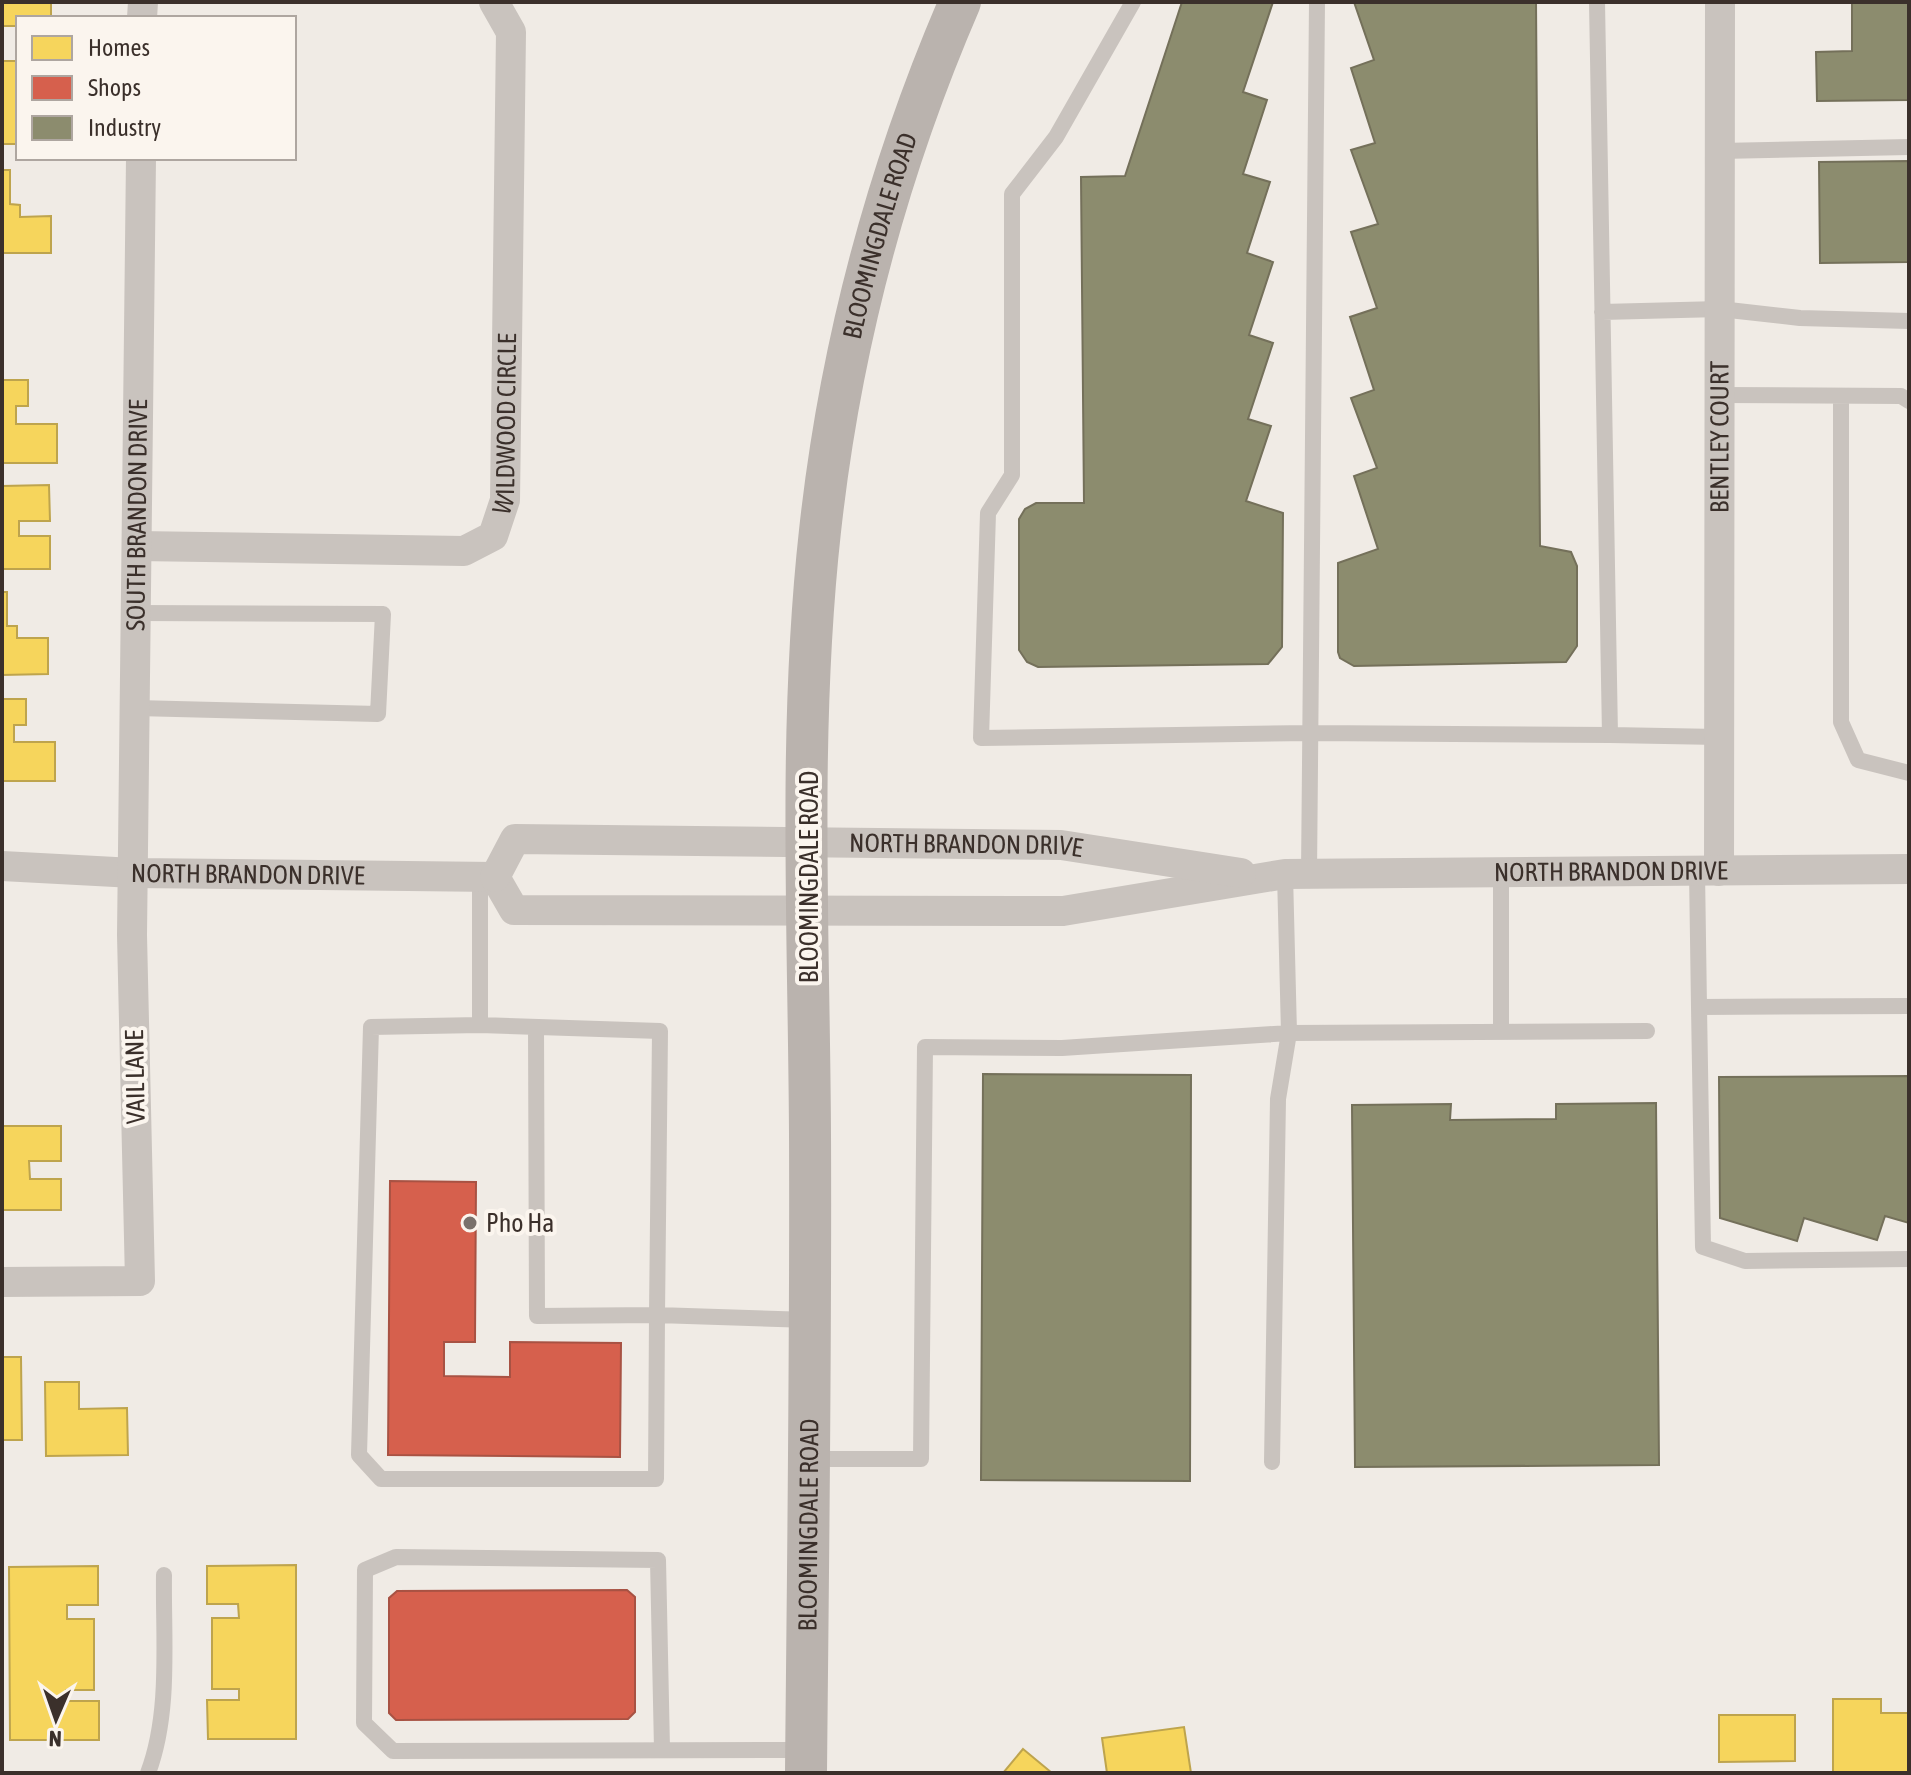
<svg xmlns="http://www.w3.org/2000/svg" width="1911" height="1775" viewBox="0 0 1911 1775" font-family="'Asap Condensed',sans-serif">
<rect width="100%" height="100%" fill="#f0ebe5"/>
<path fill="#f6d55c" stroke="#bea44d" stroke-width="2" d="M2,2H51V18H18V26H2Z
M2,61H18V144H2Z
M2,170H10V204L20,205V217L51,216V253H2Z
M2,380H28V406H16V424H57V463H2Z
M49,485L50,521H19V536H50V569H2V486Z
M2,592H7V626H17V638H48V674L2,675Z
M2,699H26V725H14V742H55V781H2Z
M2,1126H61V1161H29L30,1179H61V1210H2Z
M2,1357H21L22,1440H2Z
M45,1382H79V1409L127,1408L128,1455L46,1456Z
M296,1565V1739H208L207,1700H239V1689H212V1618H239L238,1604H207V1566Z
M98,1566V1605H67V1619H94V1690H66V1701H99V1740H10L9,1567Z
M1833,1699H1881V1713H1909V1773H1833Z
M1719,1715H1795V1761L1719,1762Z
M1184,1727L1191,1773H1107L1102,1738Z
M1023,1749L1052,1773H1003Z"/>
<path fill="#d6604d" stroke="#a85243" stroke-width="2" d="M390,1181L476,1182L475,1342H444V1376L510,1377V1342L621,1343L620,1457L388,1455Z
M627,1590L635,1597V1712L628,1719L396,1720L389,1713V1598L397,1591Z"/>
<path fill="#8c8c6e" stroke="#74705a" stroke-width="2" d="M1182,2H1273L1243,92L1267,100L1243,174L1270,182L1247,253L1273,262L1249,335L1273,343L1248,419L1271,426L1246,501L1283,513L1282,647L1268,664L1038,667L1027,662L1019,650V519L1025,509L1036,503H1084L1081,177L1125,176Z
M1354,2H1536L1540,546L1571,552L1577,566V646L1566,662L1354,666L1340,658L1338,652V563L1378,549L1354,476L1377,468L1351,398L1374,390L1350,317L1377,308L1351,232L1378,224L1351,150L1375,143L1351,68L1374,60Z
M1852,2H1909V100L1817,101L1816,52L1852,51Z
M1909,161V262L1820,263L1819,162Z
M983,1074L1191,1075L1190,1481L981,1480Z
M1909,1076V1223L1885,1216L1877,1240L1804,1218L1797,1241L1720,1218L1719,1077Z
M1656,1103L1659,1465L1355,1467L1352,1105L1451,1104L1450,1120L1556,1119V1104Z"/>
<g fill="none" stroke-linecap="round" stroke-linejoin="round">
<path stroke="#c9c3be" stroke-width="16" d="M1133,2L1056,137L1012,194V475L988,513L981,738L1311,733L1610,735L1597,2
M1720,151L1909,147
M1602,312L1720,309L1800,318L1909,321
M1720,395L1901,396L1909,401
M1841,396V722L1858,760L1909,773
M136,708L378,714L383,614L136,613
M1610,735L1719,737
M1697,871L1699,1007L1909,1006
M1309,874L1317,2
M480,876V1025L371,1027L359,1455L381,1479H656L657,1315L810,1320
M1699,1007L1703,1247L1745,1261L1909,1259
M480,1025L660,1031L657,1315L537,1316L536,1027
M1501,1032V872
M810,1459H921L925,1047L1062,1048L1289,1033L1285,874
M1272,1462L1278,1099L1289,1033L1647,1031
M662,1749L658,1560L396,1557L365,1570L364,1723L393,1751L805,1750
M148,1773C171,1712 163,1639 164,1575"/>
<g stroke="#c9c3be" stroke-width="30">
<path d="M142,18L143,2"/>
<path id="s1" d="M137,546L464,551L493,536L505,500L511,32L494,2"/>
<path id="s2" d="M2,866L134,873L495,877"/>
<path id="s3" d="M1719,871L1720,2"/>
<path id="s4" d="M495,877L514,910L1063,911L1285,874L1909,869"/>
<path id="s5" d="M495,877L515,839L1061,845L1241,873"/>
<path id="s6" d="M2,1282L140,1281L132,935L141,158"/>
</g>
<path stroke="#bab3ae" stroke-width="42" id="s7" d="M806,1773C808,1560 811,1347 810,1134C809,934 798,730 820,531C840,348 887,171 960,2"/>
</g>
<circle fill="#7a716c" stroke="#fbf5ee" stroke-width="3" cx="470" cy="1223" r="8"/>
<g text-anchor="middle" stroke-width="8" stroke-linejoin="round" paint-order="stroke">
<g font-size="26" fill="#3b302b" stroke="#fbf5ee">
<text dy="9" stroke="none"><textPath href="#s7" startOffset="1544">BLOOMINGDALE ROAD</textPath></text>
<text dy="9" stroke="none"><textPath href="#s1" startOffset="474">WILDWOOD CIRCLE</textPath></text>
<text dy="9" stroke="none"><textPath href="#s3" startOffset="434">BENTLEY COURT</textPath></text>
<text dy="9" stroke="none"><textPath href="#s6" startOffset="904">SOUTH BRANDON DRIVE</textPath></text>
<text dy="9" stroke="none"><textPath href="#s5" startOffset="494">NORTH BRANDON DRIVE</textPath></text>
<text dy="9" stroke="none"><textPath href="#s4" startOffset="1138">NORTH BRANDON DRIVE</textPath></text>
<text dy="9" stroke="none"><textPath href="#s2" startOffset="246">NORTH BRANDON DRIVE</textPath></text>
<text transform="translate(809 877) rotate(-90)" y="9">BLOOMINGDALE ROAD</text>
<text transform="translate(135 1077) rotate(-91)" y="9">VAIL LANE</text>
<text dy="9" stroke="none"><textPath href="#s7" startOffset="248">BLOOMINGDALE ROAD</textPath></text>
</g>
<g font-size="26" fill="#3b302b" stroke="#fbf5ee" text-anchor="start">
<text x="486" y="1232">Pho Ha</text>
</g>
</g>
<rect width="1911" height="1775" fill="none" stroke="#3b302b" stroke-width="8"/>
<rect x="16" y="16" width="280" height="144" fill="#fbf5ee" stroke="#aea6a0" stroke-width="2"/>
<rect x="32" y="36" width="40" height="24" fill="#f6d55c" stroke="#aea6a0" stroke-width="2"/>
<text x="88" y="56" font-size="24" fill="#3b302b">Homes</text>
<rect x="32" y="76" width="40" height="24" fill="#d6604d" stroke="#aea6a0" stroke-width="2"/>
<text x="88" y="96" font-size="24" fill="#3b302b">Shops</text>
<rect x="32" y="116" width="40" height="24" fill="#8c8c6e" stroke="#aea6a0" stroke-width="2"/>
<text x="88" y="136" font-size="24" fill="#3b302b">Industry</text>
<g transform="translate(56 1719) rotate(182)" stroke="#fbf5ee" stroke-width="6" paint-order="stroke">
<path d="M0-6L14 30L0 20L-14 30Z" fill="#3b302b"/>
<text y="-12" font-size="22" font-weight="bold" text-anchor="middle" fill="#3b302b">N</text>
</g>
</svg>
